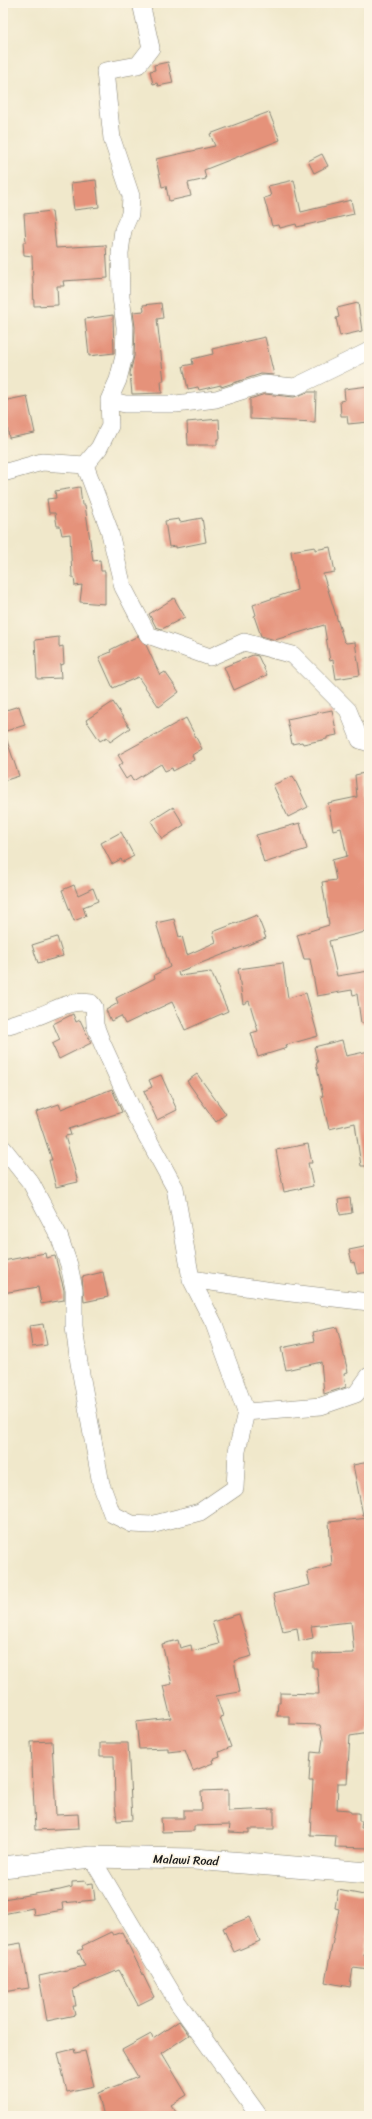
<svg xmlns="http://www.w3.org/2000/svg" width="372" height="2119" viewBox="0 0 372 2119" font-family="Sriracha,sans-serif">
<rect width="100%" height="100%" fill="#fcf5e5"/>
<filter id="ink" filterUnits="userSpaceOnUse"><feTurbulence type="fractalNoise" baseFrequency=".025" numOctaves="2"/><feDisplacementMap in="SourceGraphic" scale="8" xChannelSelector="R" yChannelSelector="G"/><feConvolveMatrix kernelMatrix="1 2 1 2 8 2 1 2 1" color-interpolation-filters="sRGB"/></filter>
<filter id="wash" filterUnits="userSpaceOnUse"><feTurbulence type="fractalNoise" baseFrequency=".012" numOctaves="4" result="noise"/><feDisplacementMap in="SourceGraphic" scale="16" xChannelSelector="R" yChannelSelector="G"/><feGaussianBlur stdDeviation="0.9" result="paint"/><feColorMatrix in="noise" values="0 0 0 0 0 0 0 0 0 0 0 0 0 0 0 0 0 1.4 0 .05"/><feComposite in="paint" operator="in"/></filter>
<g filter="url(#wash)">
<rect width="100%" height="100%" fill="#f0e8cb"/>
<g id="blocks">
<path fill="#e5927a" d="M168,62L173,83L158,86L157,83L153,84L150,71L155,70L154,65Z
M269,112L280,140L204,170L206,179L188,183L191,196L169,201L166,186L162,187L156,159L215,146L210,134Z
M322,154L328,166L314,173L308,161Z
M96,180L99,207L74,210L71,183Z
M294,180L301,212L351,200L354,214L297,227L296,224L280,228L279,225L272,226L264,198L271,196L268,186Z
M52,211L56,248L106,245L108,278L63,281L64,286H57L58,305L34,306L32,256L24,255L23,242H26L24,214Z
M161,303L163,318L157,319L164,381H161L162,393L132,394L130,373L134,356L135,327L133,312L144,311L143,305Z
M358,303L362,331L340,336L336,318L339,317L337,308Z
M113,315L114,353L89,356L85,319Z
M265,337L274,375L261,374L221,387V385L199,390L198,387L188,389L183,366L193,364L192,359L213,354L212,349Z
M369,386V422L348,424L347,416H341L340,401L345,400L344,389Z
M308,392H316L315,422L250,419V399L265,394L294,397Z
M27,396L35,433L9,438L3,401Z
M219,419L220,439H217V445H188L187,422Z
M80,487L82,505H85L93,561L100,560L101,571H105V604L80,602L82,585L75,586L74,577H72L70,534L62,535L60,526H57L55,513H49L47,499L56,498L55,491Z
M202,518L206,542L176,548V546L169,547L165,521L179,519L180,522Z
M315,547V550L330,547L335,572L323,574L344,641L346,643L355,642L360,675L336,679L333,660L330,661L324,625L275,640L261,636L254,616L256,615L253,605L297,590L291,551Z
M174,598L185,617L162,629L156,627L149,614Z
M138,636L146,645L160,675L165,672L179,692L159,707L138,677L113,688L99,657L111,652L110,650Z
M59,637V647L63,646L64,664L60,665L61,678L37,679L35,640Z
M253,655L258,656L267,675L234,690L224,667Z
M113,702L130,728L110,742L107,737L100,741L86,720Z
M19,706L25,725L3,732V711Z
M332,710L337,735L327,737V739L303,744L302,742L292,744L287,719Z
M186,718L202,749L192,755L194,760L173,771L172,768L165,771L161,764L133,781L130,776L126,779L118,766L123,763L118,755Z
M5,735L19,776L3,781V736Z
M369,772V931L329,941L337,976L369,971V1023H361L357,994L353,995L352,990L317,996L310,959H304L297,935L329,925L322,882L336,880L332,860L347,856L341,828L333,830L328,803L357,797L355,775Z
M293,776L308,807L288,817L273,785Z
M173,807L184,825L162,839L151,821Z
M300,823L307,849L264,863L256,835Z
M121,832L134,856L123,862L121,859L112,864L101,843Z
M74,885L78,895L93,888L98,901L83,907L86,916L74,921L62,890Z
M257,915L266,938L178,972L179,976L211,972L228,1011L185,1030L172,1002L125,1024L121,1016L111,1021L106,1010L118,1003L116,998L155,978L154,975L170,967L156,923L174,919L179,937L182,936L187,955L216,942L213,932Z
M57,937L63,956L38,963L32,945Z
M283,963L288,998L306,993L318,1036L286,1045L287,1048L258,1057L251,1033L258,1031L249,1001L243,1004L238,969Z
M73,1014L76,1022L80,1020L91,1043L59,1059L52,1044L60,1040L53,1024Z
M342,1040L346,1056L369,1051V1166H361L355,1123L329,1129L321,1096H323L316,1063H318L314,1047Z
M197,1074L226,1114L216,1122L187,1081Z
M161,1075L177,1110L157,1120L144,1091L152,1087L149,1080Z
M112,1089L122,1112L69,1129L71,1135L65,1136L78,1182L56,1187L49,1160H52L36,1112L59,1104L61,1109Z
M308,1144L312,1163H308L313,1186L284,1192L276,1150Z
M350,1198L352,1213L340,1215L338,1200Z
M369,1246V1272L357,1274L354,1262L352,1263L349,1250Z
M45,1253L46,1258L55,1256L64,1290V1300L41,1304L38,1287L3,1293V1261Z
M103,1272L108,1297L84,1302L82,1277Z
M43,1324L47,1345L32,1347L29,1326Z
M337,1327L348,1372L344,1373L346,1387L324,1394L321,1362L286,1370L281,1348L315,1341L313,1332Z
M369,1462V1515H363L353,1465Z
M369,1518V1733L350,1736L347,1783H338L337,1809L349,1810L351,1813H359V1821H362L361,1828H369V1848L335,1847L336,1836L310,1835L313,1781H309L311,1752L321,1753L323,1739L320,1725L289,1724V1716H277L278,1702H280V1693L319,1694L317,1668H313V1654L354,1653L351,1622L311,1626L313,1638L299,1641L297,1628L283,1631L273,1594L310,1585L307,1572L332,1566L329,1522Z
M239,1614L252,1656L234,1661L240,1692L216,1696L223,1716L220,1717L231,1747L219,1752L220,1757L212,1760L213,1763L193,1771L185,1750L168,1752V1748L139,1749L136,1722L171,1718L163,1686L172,1684L162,1644L178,1640L180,1648L191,1645L192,1651L219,1644L212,1622Z
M52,1741L56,1815L78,1814L79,1828L35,1830L31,1742Z
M100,1743H128L132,1820L117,1821L115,1805L114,1756H100Z
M228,1790V1811L274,1809V1829H249V1833L229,1832L230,1825L194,1826V1831L162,1832L161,1818H184V1810H202L201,1791Z
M86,1881V1884L93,1883L95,1900L62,1903L63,1910L34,1915L33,1908L3,1914V1899L60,1890L72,1887V1882Z
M338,1890L369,1896V1928L364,1956L369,1957V1970L353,1968L350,1987L325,1982L339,1909L335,1908Z
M250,1917L260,1941L234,1952L223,1928Z
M111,1932L113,1935L122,1932L154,1997L138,2005L119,1970L73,1989L76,2006H73L75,2015L47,2021L39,1976L85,1966L78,1951L83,1949L82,1946Z
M21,1943L29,1988L3,1992V1946Z
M179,2021L189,2035L162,2053L187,2095L171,2105L179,2116H104L98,2093L138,2077L122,2050L151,2034L153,2039Z
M74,2049L75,2053L85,2051L94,2086L67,2092L58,2053Z"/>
</g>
</g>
<g filter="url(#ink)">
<use href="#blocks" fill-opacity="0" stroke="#868274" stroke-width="1"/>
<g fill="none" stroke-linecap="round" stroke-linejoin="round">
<defs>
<path id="minor" d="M141,3L151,48L138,65L105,71L112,139L131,196L130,214L123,230L120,253L121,297L125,327L124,356L118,380L109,400L110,426L99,448L85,465L109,529L123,587L148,635L210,657L244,642L293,655L348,710L360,740L369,743
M109,400L125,404H176L216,399L264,384L295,387L369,351
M3,473L42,462L85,465
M3,1027C13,1023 23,1021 33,1018C53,1012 67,999 91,1003L94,1007L95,1025L102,1043L134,1113L175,1188L191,1279L214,1324L246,1412L237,1451L235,1488L200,1512L151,1525L132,1524L112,1514L101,1484L79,1363L74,1327V1289L69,1265L59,1236L31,1183L3,1148
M191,1279L265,1290L369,1302
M246,1412L321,1406L356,1394L369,1376
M91,1857L178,2003L259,2116"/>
<path id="major" d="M3,1867L91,1857L194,1859L369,1873"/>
</defs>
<use href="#minor" stroke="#868274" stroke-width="18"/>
<use href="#major" stroke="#868274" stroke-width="22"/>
<use href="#minor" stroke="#fff" stroke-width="17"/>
<use href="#major" stroke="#fff" stroke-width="21"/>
</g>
</g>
<g text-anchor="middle" stroke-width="3.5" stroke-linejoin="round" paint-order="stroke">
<g font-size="12" fill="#1c1c1c" stroke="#fcf5e5">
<text transform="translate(186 1860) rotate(2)" y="4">Malawi Road</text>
</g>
</g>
<rect width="372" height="2119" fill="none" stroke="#fcf5e5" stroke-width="16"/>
</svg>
